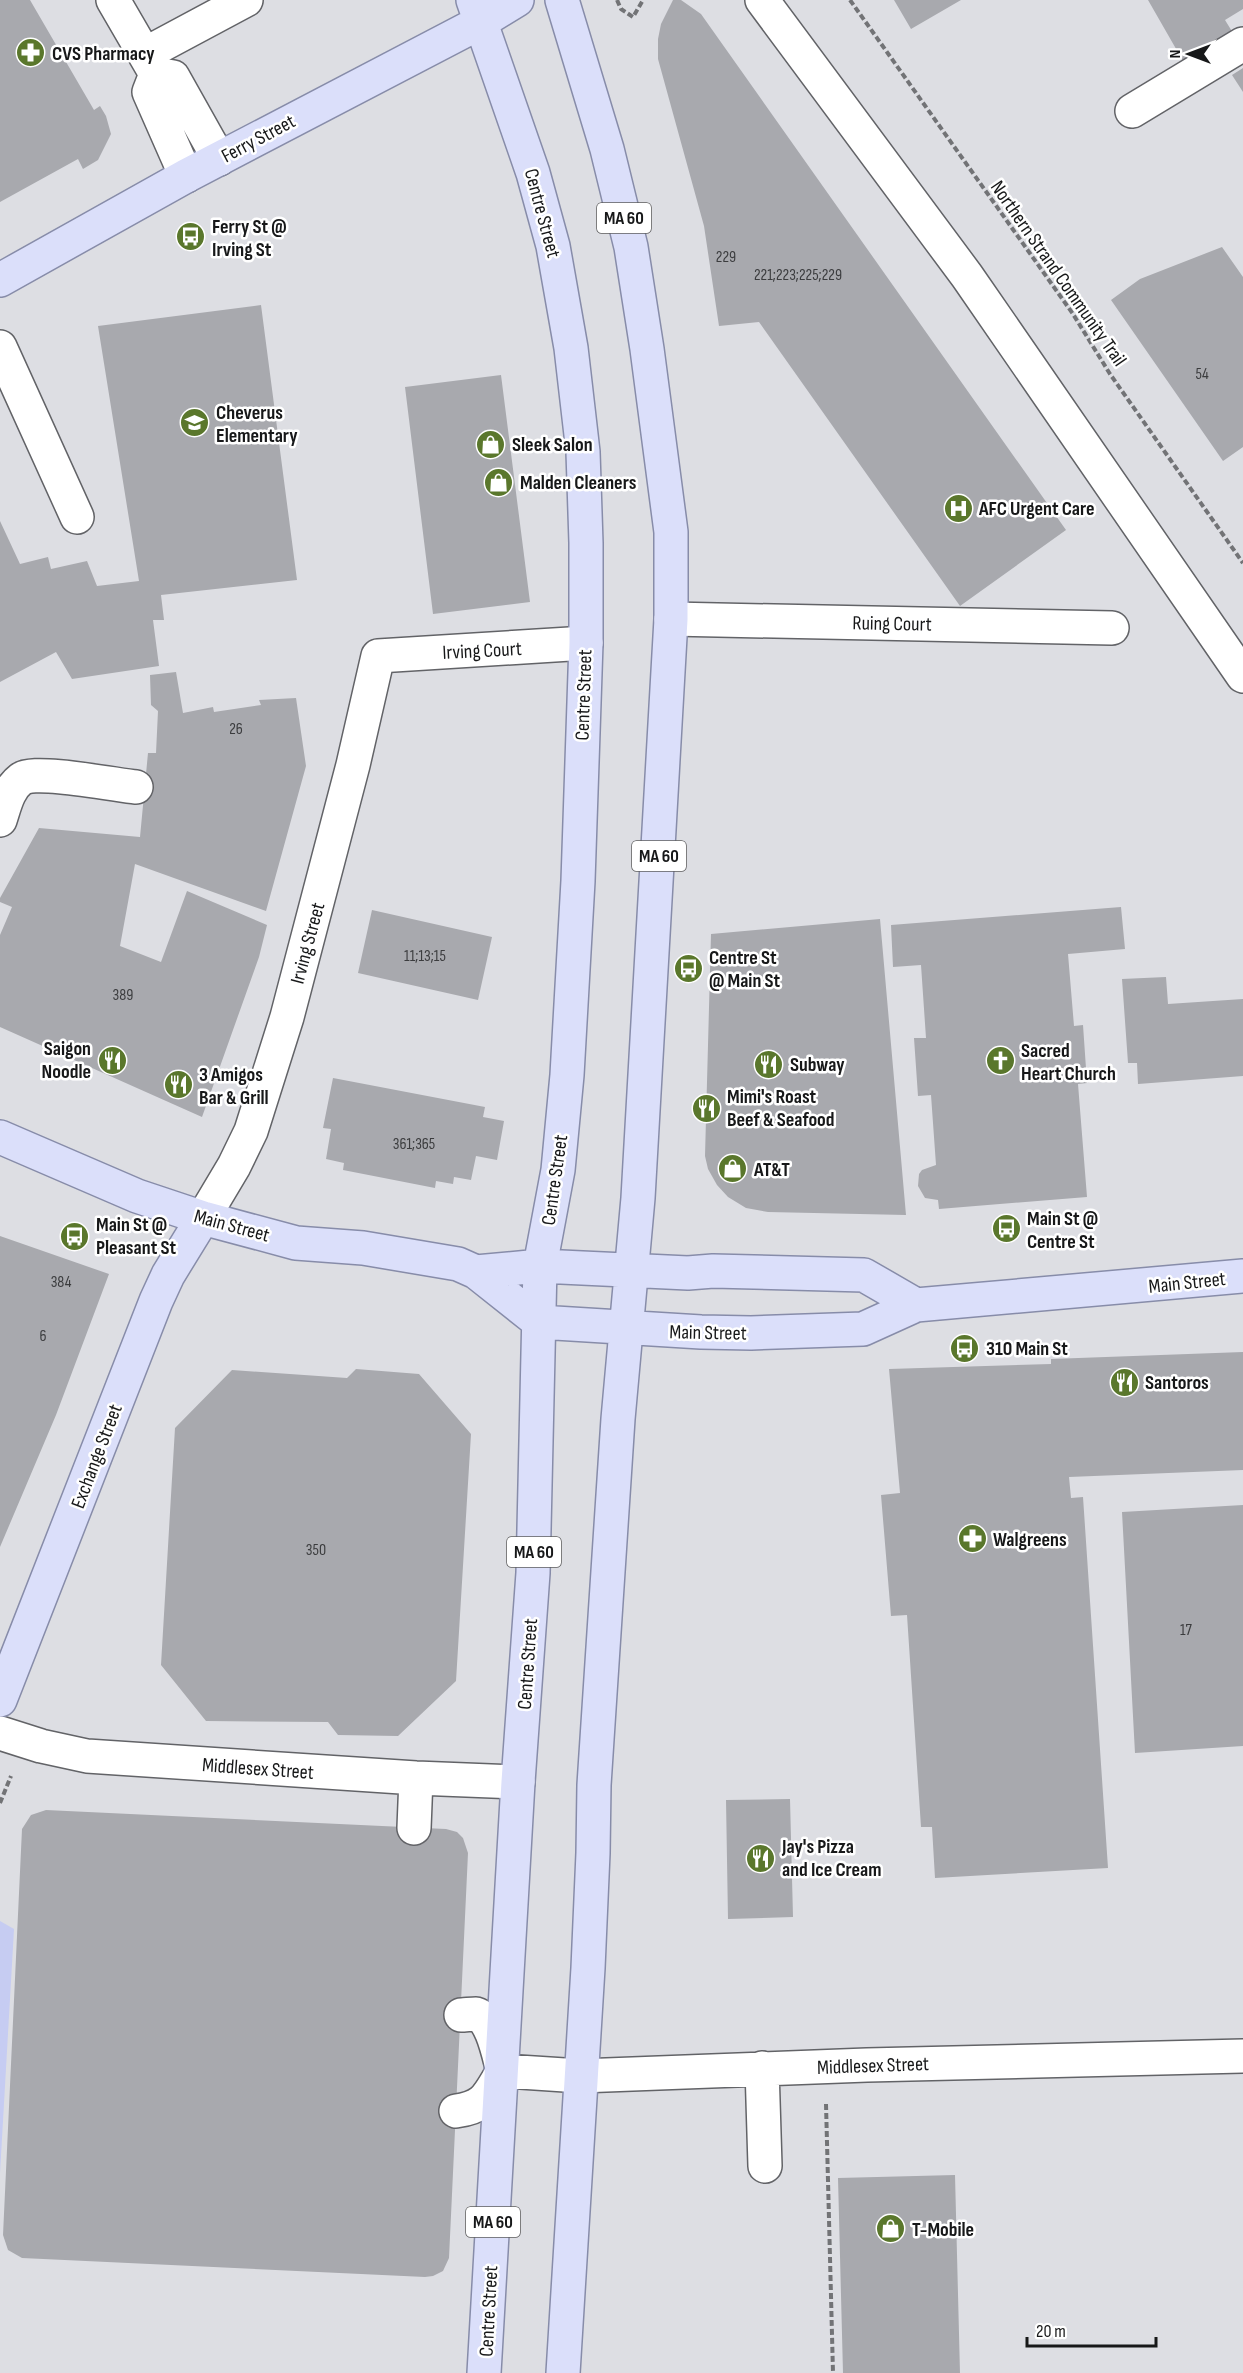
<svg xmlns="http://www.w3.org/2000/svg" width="1243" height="2373" viewBox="0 0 1243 2373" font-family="'Sofia Sans Condensed',sans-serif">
<rect width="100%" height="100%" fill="#dddee3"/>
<path fill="#c6ccf2" d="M0,1921L14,1929L0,2173Z"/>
<path fill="#a8a9ae" d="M0,0H30L94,110L100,106L106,116L111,134L98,160L83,169L78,159L0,202Z
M673,0H681L701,14L1066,530L960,606L759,322L719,326L704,226L658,59V39L661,24Z
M894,0H961L911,29Z
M1148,0H1243V9L1225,20L1233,33L1183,61Z
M1243,68V92L1232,75Z
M1222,247L1243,277V447L1223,461L1111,300L1140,279Z
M261,305L297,580L161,595L164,620H153L159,666L72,679L56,652L0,682V521L20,564L48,557L51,569L87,561L97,586L139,581L98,326Z
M501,375L530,602L433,614L405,387Z
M176,672L183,713L213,707L214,712L261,705L259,700L296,698L306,766L266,911L135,864L120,946L161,962L187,891L267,925L259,957L202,1117L0,1027V935L12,907L0,902V898L39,828L140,837L148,753H156L158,711L151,705L150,675Z
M1121,907L1125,949L1068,954L1074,1026L1083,1025L1087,1083L1078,1084L1087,1197L939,1209L938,1200L925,1198L918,1186L919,1174L922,1170L936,1165L931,1095L918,1096L914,1038H926L921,965L893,967L891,925Z
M372,910L492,937L478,1000L358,973Z
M880,919L906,1215L768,1212L746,1208L728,1197L717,1185L708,1169L705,1156L711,934Z
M1166,977L1168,1004L1243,999V1076L1138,1084L1137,1063H1128L1122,979Z
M333,1078L485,1107L483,1117L504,1121L497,1160L476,1156L471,1180L454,1177L453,1184L436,1181L435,1188L343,1170L344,1163L326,1159L331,1129L323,1128Z
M0,1236L109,1274L56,1415L0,1547Z
M1243,1352V1470L1069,1477L1071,1498L1083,1497L1108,1868L935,1878L932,1827H921L907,1615L891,1616L881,1495L900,1493L889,1369L1051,1364V1359Z
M356,1369L419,1374L471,1434L456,1681L398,1736L338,1735L328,1722L206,1721L161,1665L175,1428L232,1370L347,1378Z
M1243,1505V1746L1135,1753L1122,1512Z
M790,1799L793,1917L728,1919L726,1800Z
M46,1810L446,1829L457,1832L463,1838L468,1853L449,2258L443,2271L433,2276L425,2277L22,2258L8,2250L3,2235L22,1829L31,1815Z
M955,2175L960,2373H843L838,2178Z"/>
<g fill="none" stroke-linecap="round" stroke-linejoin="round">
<defs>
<path id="minor" d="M113,0L156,74L173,77L219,159
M762,0L967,276L1243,676
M145,54L246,0
M156,74L149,92L186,176
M1132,111L1243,44
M0,347L77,517
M671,619L1112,628
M0,820C5,805 8,789 21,779C34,769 116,785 136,787
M203,1218L234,1166L251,1131L287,1017L353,765L378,656L586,643
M0,1733L41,1746L87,1756L416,1778L518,1782
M414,1828L416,1778
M762,2068L765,2166
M503,2071L580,2076L867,2065L1243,2056
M456,2111C486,2107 488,2095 503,2071C499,2057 492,2018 476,2014C471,2014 465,2015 461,2015"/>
<path id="major" d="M473,0L533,173L553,246L571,348L583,452L586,543V643L578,881L567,1075L558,1170L540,1266L533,1573L518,1782L484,2373
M562,0L607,149L631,247L647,349L671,532V619L638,1198L618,1419L594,1785L593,1853L588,1968L563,2373
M0,280L186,176L481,22L517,0
M0,1137L137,1196L203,1218L296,1243L363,1248L458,1264L476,1272L539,1322L701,1332L751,1333L863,1329L916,1305L1243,1276
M476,1272L540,1266L688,1273L713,1271L864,1275L916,1305
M0,1700L156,1301L168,1275L203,1218"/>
</defs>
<use href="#minor" stroke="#626367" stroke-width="36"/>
<use href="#major" stroke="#878ca9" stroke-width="36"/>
<path stroke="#727376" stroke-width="4" stroke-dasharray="6 3" stroke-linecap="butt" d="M617,0L621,9L633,17L643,0
M850,0L1073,314L1110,374L1243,563
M0,1803L11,1776
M826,2104L833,2373"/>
<use href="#minor" stroke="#fff" stroke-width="33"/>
<use href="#major" stroke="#dbdffa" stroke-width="33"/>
</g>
<defs>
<symbol id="pharmacy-disc" viewBox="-11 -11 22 22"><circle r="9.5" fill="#5a772c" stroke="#fff"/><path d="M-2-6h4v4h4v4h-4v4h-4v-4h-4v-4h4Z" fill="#fff"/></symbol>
<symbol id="bus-disc" viewBox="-11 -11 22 22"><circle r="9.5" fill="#5a772c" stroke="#fff"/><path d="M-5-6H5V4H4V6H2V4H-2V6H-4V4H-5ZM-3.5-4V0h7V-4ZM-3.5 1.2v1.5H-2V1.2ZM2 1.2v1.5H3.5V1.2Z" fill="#fff"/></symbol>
<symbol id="school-disc" viewBox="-11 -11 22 22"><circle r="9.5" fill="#5a772c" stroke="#fff"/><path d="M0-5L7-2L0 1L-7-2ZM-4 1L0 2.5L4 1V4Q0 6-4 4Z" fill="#fff"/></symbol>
<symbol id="shop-disc" viewBox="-11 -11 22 22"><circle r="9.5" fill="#5a772c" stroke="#fff"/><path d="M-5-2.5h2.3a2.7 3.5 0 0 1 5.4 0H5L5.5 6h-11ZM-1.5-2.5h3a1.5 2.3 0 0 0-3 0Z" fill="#fff"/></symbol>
<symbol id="hospital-disc" viewBox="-11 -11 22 22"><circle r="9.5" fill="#5a772c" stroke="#fff"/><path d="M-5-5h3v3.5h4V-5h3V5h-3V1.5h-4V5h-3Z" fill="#fff"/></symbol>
<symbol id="restaurant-disc" viewBox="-11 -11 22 22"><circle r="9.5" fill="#5a772c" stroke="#fff"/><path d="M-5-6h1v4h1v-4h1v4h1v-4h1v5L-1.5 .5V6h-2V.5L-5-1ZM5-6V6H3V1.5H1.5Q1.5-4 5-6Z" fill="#fff"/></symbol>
<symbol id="church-disc" viewBox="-11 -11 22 22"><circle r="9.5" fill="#5a772c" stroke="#fff"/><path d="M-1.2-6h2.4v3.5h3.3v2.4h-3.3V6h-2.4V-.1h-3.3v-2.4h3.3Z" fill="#fff"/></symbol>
</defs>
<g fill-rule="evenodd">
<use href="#pharmacy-disc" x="14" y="36" width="33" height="33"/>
<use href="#bus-disc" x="174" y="220" width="33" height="33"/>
<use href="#school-disc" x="178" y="406" width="33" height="33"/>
<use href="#shop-disc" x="474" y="428" width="33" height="33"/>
<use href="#shop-disc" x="482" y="466" width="33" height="33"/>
<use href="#hospital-disc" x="942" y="492" width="33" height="33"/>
<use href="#bus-disc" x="672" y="952" width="33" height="33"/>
<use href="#restaurant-disc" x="96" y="1044" width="33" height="33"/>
<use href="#church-disc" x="984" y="1044" width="33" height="33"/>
<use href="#restaurant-disc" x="752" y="1048" width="33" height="33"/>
<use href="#restaurant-disc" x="162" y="1068" width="33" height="33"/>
<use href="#restaurant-disc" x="690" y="1092" width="33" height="33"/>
<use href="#shop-disc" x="716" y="1152" width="33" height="33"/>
<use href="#bus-disc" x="990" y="1212" width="33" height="33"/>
<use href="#bus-disc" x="58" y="1220" width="33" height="33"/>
<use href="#bus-disc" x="948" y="1332" width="33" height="33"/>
<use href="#restaurant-disc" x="1108" y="1366" width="33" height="33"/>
<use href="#pharmacy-disc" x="956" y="1522" width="33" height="33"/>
<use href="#restaurant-disc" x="744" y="1842" width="33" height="33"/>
<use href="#shop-disc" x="874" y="2212" width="33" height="33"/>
</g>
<g text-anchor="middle" stroke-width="5" stroke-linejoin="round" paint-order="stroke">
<g font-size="16" fill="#3b3c3e">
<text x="726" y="262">229</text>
<text x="798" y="280">221;223;225;229</text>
<text x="1202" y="379">54</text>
<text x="236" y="734">26</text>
<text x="425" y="961">11;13;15</text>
<text x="123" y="1000">389</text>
<text x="414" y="1149">361;365</text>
<text x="61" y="1287">384</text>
<text x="43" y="1341">6</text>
<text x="316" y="1555">350</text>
<text x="1186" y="1635">17</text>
</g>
<g fill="#fff" stroke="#5d5d5e" stroke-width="1.5">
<rect x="597" y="203" width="54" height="30" rx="4.5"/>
<rect x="632" y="841" width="54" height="30" rx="4.5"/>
<rect x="507" y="1537" width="54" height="30" rx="4.5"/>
<rect x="466" y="2207" width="54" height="30" rx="4.5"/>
</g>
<g font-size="18" font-weight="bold" fill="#171819">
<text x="624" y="224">MA 60</text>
<text x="659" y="862">MA 60</text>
<text x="534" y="1558">MA 60</text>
<text x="493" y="2228">MA 60</text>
</g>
<g font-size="20" font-weight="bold" fill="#171819" stroke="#fff" text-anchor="start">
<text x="52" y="60">CVS Pharmacy</text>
<text x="212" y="233">Ferry St @<tspan x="212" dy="23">Irving St</tspan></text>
<text x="216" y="419">Cheverus<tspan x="216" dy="23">Elementary</tspan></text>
<text x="512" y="451">Sleek Salon</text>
<text x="520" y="489">Malden Cleaners</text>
<text x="979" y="515">AFC Urgent Care</text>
<text x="709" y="964">Centre St<tspan x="709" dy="23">@ Main St</tspan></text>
<text x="91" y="1055" text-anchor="end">Saigon<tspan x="91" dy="23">Noodle</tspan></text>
<text x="1021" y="1057">Sacred<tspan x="1021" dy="23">Heart Church</tspan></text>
<text x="790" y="1071">Subway</text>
<text x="199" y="1081">3 Amigos<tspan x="199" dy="23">Bar &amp; Grill</tspan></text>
<text x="727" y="1103">Mimi's Roast<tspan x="727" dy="23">Beef &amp; Seafood</tspan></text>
<text x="754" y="1176">AT&amp;T</text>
<text x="1027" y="1225">Main St @<tspan x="1027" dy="23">Centre St</tspan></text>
<text x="96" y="1231">Main St @<tspan x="96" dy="23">Pleasant St</tspan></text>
<text x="986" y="1355">310 Main St</text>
<text x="1145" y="1389">Santoros</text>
<text x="993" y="1546">Walgreens</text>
<text x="782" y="1853">Jay's Pizza<tspan x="782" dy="23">and Ice Cream</tspan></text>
<text x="912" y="2236">T-Mobile</text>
</g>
<g font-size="20" fill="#171819" stroke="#fff">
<text transform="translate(258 138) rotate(-28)" y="7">Ferry Street</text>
<text transform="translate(543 213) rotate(75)" y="7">Centre Street</text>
<text transform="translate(1059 273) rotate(55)" y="7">Northern Strand Community Trail</text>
<text transform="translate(892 623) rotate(1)" y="7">Ruing Court</text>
<text transform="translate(482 650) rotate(-3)" y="7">Irving Court</text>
<text transform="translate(583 695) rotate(-88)" y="7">Centre Street</text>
<text transform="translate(307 943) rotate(-75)" y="7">Irving Street</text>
<text transform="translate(554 1180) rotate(-82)" y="7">Centre Street</text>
<text transform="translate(232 1225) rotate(15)" y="7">Main Street</text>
<text transform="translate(1187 1282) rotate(-6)" y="7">Main Street</text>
<text transform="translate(708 1332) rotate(1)" y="7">Main Street</text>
<text transform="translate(96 1456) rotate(-69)" y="7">Exchange Street</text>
<text transform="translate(527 1664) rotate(-86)" y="7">Centre Street</text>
<text transform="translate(258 1768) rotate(4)" y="7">Middlesex Street</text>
<text transform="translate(873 2065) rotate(-2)" y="7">Middlesex Street</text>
<text transform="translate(488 2311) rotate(-87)" y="7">Centre Street</text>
</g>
</g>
<g transform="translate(1189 54) rotate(270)" stroke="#ffffff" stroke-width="4.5" paint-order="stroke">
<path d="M0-4.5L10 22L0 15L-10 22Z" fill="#171819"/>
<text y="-9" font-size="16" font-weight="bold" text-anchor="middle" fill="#171819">N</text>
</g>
<path d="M1027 2337v9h129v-9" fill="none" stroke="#171819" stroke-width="3"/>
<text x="1036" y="2337" font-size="18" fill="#171819" stroke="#ffffff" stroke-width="4.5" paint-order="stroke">20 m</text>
</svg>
